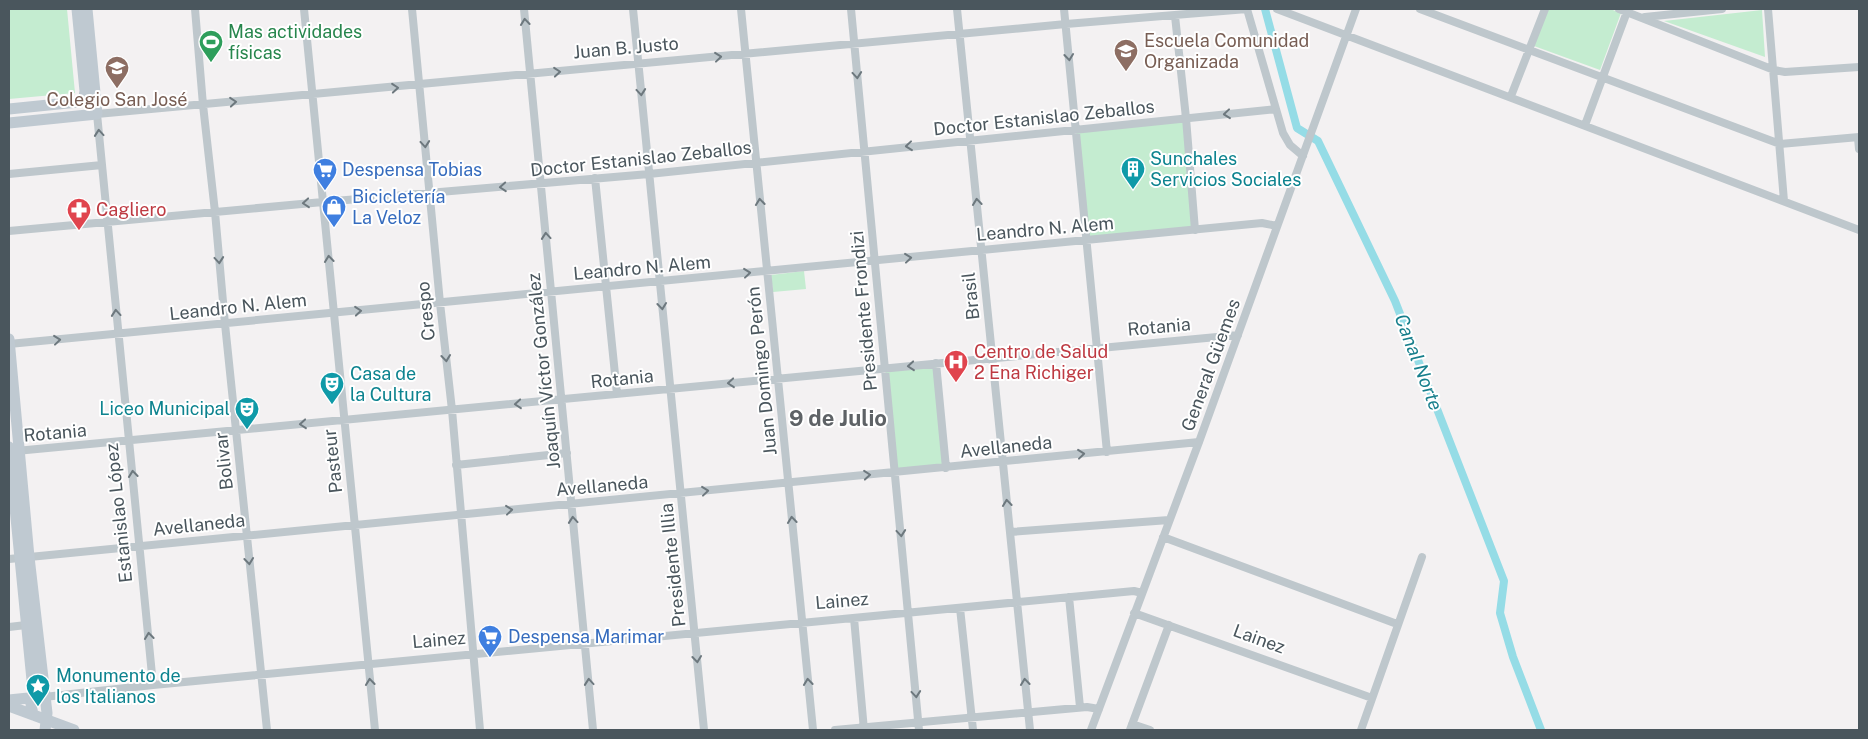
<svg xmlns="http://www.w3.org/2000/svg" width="1868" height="739" viewBox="0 0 1868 739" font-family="'Public Sans',sans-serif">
<rect width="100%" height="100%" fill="#f3f1f2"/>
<path fill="#c4ecd0" d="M9,9H67L75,93L9,99Z
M1547,9H1610L1621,13L1600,70L1534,46Z
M1762,10L1765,57L1664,21Z
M1186,118L1195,230L1087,240L1076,130Z
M804,271L806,289L773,292L771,275Z
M936,363L946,468L895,472L885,368Z"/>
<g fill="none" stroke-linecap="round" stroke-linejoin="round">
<path stroke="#95dce6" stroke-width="8" d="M1265,9L1297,128L1318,141L1395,301L1504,581L1500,613L1513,657L1541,730"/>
<path stroke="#bec7cc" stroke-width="8" d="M195,9L203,105L215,212L225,324L267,730
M304,9L375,730
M412,9L440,303L452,410L480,730
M524,9L593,730
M633,9L704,730
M741,9L813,730
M851,9L919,730
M957,9L1030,730
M1064,9L1107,452
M1247,9L1283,133L1290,145L1303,156
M1277,9L1859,230
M1420,9L1780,144L1859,137
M1619,9L1774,70L1785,72L1859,67
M1768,9L1784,201
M1175,16L1186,118L1195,230
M1645,17L1722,9
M1511,96L1545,9
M1585,125L1628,9
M1858,138L1859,149
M9,174L102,165
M595,178L617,394
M9,231L323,202L649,174L1276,109
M9,344L1262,223L1277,226
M936,363L946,468
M16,451L1238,335
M456,465L567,453
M1010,532L1169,520
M1163,537L1397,624
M9,559L1199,442
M1069,597L1080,707
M960,608L973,730
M1134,613L1372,698
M854,618L864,730
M9,627L26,625
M153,685L97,114L1066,24L1247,9
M44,697L153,685L1134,591L1142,593
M1132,724L1150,730
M835,730L1087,707L1099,709
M1091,730L1199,442L1356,9
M1130,730L1169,625
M1361,730L1422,557"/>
<path stroke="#bfc9d1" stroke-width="11" d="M9,109L78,102L84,97L85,91L77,9
M9,123L97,114L87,9
M9,339L29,557L47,713L45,730
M9,447L33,690L31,704L33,715
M9,700L38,697
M9,706L74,730"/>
</g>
<defs><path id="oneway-chevron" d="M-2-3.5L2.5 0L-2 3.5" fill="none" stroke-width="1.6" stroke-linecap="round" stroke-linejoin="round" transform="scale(1.25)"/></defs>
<g stroke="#6d787e">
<use href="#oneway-chevron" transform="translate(525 22) rotate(-96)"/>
<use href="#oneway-chevron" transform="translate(718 57) rotate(-6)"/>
<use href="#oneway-chevron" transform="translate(1069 57) rotate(84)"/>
<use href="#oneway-chevron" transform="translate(557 72) rotate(-5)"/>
<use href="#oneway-chevron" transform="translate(857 75) rotate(85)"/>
<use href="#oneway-chevron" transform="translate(395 88) rotate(-5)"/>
<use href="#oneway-chevron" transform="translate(641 92) rotate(85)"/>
<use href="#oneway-chevron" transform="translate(233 102) rotate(-5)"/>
<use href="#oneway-chevron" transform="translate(1227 114) rotate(174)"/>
<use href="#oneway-chevron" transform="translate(99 133) rotate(-95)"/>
<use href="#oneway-chevron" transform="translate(425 144) rotate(85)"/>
<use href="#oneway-chevron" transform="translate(909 146) rotate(174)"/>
<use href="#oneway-chevron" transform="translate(503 187) rotate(176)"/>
<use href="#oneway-chevron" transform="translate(760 202) rotate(-96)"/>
<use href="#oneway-chevron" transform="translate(977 202) rotate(-96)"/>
<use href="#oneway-chevron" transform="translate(306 203) rotate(175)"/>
<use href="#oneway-chevron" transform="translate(546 236) rotate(-95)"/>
<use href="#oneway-chevron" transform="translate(908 258) rotate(-6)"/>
<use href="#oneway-chevron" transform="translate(329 259) rotate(-96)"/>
<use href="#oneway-chevron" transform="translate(219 260) rotate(85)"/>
<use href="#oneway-chevron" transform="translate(747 273) rotate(-6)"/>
<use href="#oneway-chevron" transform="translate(662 306) rotate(84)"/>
<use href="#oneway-chevron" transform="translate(358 311) rotate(-5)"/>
<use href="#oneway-chevron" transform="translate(116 313) rotate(-95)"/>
<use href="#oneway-chevron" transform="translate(57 340) rotate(-6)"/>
<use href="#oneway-chevron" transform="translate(446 358) rotate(84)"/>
<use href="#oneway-chevron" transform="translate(911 366) rotate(175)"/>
<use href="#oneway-chevron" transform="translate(731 383) rotate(175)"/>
<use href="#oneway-chevron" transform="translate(518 404) rotate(175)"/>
<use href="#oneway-chevron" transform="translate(303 424) rotate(175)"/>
<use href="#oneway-chevron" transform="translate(1081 454) rotate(-6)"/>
<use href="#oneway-chevron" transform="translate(133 474) rotate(-96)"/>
<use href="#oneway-chevron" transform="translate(867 475) rotate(-5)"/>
<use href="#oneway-chevron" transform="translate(705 491) rotate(-6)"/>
<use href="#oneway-chevron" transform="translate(1007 503) rotate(-96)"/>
<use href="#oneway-chevron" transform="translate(509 510) rotate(-6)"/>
<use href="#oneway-chevron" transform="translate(573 520) rotate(-95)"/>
<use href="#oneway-chevron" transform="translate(792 520) rotate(-96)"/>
<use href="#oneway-chevron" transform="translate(901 533) rotate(85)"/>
<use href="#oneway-chevron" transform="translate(249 561) rotate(84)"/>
<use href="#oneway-chevron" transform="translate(149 636) rotate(-96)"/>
<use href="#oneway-chevron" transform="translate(697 659) rotate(84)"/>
<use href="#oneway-chevron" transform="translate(370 682) rotate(-96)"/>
<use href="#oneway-chevron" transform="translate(589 682) rotate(-95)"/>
<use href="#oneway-chevron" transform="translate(808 682) rotate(-96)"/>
<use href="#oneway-chevron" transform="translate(1025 682) rotate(-96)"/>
<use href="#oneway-chevron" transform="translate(916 694) rotate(85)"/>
</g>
<defs>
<symbol id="stadium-pin" viewBox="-11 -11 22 30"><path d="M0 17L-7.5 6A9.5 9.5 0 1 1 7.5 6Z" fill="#2e9e5b" stroke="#fff"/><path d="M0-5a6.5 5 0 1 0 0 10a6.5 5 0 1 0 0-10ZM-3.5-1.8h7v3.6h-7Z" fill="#fff"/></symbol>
<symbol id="school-pin" viewBox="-11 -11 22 30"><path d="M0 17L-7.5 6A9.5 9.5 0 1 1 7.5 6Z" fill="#8d6e63" stroke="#fff"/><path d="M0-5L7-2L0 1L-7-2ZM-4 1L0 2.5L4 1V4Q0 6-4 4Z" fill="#fff"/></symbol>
<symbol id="building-pin" viewBox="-11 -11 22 30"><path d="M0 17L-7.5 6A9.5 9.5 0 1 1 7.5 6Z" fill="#0f9aa8" stroke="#fff"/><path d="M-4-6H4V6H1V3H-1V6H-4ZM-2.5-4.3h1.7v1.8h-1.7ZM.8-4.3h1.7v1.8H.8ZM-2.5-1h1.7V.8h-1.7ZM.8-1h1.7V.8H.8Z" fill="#fff"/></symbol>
<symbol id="supermarket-pin" viewBox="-11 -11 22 30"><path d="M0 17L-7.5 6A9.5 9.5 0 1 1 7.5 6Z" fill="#3f7fe0" stroke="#fff"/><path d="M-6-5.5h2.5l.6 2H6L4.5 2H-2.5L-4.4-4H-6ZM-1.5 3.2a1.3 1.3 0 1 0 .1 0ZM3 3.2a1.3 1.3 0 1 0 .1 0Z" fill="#fff"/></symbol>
<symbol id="shop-pin" viewBox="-11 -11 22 30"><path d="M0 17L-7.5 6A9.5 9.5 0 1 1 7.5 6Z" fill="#3f7fe0" stroke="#fff"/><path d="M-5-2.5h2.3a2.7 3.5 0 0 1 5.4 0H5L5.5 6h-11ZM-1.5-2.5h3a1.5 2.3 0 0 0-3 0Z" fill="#fff"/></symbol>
<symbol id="pharmacy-pin" viewBox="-11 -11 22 30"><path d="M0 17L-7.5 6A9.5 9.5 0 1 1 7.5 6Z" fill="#e0444e" stroke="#fff"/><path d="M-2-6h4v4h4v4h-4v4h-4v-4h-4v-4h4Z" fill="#fff"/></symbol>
<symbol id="hospital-pin" viewBox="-11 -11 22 30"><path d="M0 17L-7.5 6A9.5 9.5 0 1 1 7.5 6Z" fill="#e0444e" stroke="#fff"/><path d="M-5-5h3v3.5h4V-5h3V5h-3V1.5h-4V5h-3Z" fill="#fff"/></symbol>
<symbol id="theatre-pin" viewBox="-11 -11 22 30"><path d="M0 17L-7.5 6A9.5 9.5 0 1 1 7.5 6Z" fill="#0f9aa8" stroke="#fff"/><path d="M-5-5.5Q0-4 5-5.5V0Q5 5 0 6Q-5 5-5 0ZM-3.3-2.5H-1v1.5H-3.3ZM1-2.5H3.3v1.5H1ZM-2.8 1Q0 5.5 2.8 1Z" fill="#fff"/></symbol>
<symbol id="sight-pin" viewBox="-11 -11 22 30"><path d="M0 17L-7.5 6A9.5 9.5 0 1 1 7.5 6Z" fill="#0f9aa8" stroke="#fff"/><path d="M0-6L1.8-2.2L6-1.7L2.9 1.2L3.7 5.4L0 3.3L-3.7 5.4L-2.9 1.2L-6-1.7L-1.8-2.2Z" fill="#fff"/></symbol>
</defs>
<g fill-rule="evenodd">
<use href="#stadium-pin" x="197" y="28" width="28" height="38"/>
<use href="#school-pin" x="1112" y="37" width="28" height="38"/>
<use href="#school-pin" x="103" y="54" width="28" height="38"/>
<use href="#building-pin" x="1119" y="155" width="28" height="38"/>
<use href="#supermarket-pin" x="311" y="156" width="28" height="38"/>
<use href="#shop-pin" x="320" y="193" width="28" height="38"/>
<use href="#pharmacy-pin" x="65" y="196" width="28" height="38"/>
<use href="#hospital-pin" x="942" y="348" width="28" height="38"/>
<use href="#theatre-pin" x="318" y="370" width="28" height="38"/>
<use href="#theatre-pin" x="233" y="395" width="28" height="38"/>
<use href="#supermarket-pin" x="476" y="623" width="28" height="38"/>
<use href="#sight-pin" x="24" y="672" width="28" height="38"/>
</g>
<g text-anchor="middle" stroke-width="4" stroke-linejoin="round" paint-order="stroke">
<g font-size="18" fill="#27864d" stroke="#fff" text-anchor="start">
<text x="228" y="38">Mas actividades<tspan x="228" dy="21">físicas</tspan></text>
</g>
<g font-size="18" fill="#785e54" stroke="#fff" text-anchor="start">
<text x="1144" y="47">Escuela Comunidad<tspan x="1144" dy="21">Organizada</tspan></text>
<text x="117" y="106" text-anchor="middle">Colegio San José</text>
</g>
<g font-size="18" fill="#4a565d" stroke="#fff">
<text transform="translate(626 48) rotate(-5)" y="6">Juan B. Justo</text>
<text transform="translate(1044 118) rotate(-6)" y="6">Doctor Estanislao Zeballos</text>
<text transform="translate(641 159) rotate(-6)" y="6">Doctor Estanislao Zeballos</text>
<text transform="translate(1045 229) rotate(-5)" y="6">Leandro N. Alem</text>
<text transform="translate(642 268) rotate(-5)" y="6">Leandro N. Alem</text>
<text transform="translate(971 296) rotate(-96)" y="6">Brasil</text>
<text transform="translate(238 307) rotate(-6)" y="6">Leandro N. Alem</text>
<text transform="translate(426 311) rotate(-96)" y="6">Crespo</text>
<text transform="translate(864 311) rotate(-95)" y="6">Presidente Frondizi</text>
<text transform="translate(1159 327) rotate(-5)" y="6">Rotania</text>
<text transform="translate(1211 365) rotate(-70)" y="6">General Güemes</text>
<text transform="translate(544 371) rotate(-96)" y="6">Joaquín Víctor González</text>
<text transform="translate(762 371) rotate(-96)" y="6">Juan Domingo Perón</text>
<text transform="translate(622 379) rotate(-6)" y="6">Rotania</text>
<text transform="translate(55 433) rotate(-5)" y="6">Rotania</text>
<text transform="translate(1006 447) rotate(-6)" y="6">Avellaneda</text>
<text transform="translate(224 461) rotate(-96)" y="6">Bolivar</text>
<text transform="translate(333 461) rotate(-96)" y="6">Pasteur</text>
<text transform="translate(602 486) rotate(-5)" y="6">Avellaneda</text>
<text transform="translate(119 513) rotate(-96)" y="6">Estanislao López</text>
<text transform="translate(199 525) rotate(-6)" y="6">Avellaneda</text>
<text transform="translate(673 565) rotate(-96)" y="6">Presidente Illia</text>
<text transform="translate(842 601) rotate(-5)" y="6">Lainez</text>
<text transform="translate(1259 639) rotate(20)" y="6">Lainez</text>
<text transform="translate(439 640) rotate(-5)" y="6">Lainez</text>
</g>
<g font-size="18" fill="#0d838f" stroke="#fff" text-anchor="start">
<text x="1150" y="165">Sunchales<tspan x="1150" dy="21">Servicios Sociales</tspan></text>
<text x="350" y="380">Casa de<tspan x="350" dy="21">la Cultura</tspan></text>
<text x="230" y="415" text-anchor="end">Liceo Municipal</text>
<text x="56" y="682">Monumento de<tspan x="56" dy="21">los Italianos</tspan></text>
</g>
<g font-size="18" fill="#366cbe" stroke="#fff" text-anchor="start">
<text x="342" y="176">Despensa Tobias</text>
<text x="352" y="203">Bicicletería<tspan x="352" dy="21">La Veloz</tspan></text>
<text x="508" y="643">Despensa Marimar</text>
</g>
<g font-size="18" fill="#be3a42" stroke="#fff" text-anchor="start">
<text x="96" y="216">Cagliero</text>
<text x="974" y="358">Centro de Salud<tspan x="974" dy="21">2 Ena Richiger</tspan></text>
</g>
<g font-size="19" font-style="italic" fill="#177f8c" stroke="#fff">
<text transform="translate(1419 362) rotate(69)" y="7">Canal Norte</text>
</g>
<g font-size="22" font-weight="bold" fill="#5e6266" stroke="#fff">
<text x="838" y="426">9 de Julio</text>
</g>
</g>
<rect width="1868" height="739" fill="none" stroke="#4a565d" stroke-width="20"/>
</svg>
